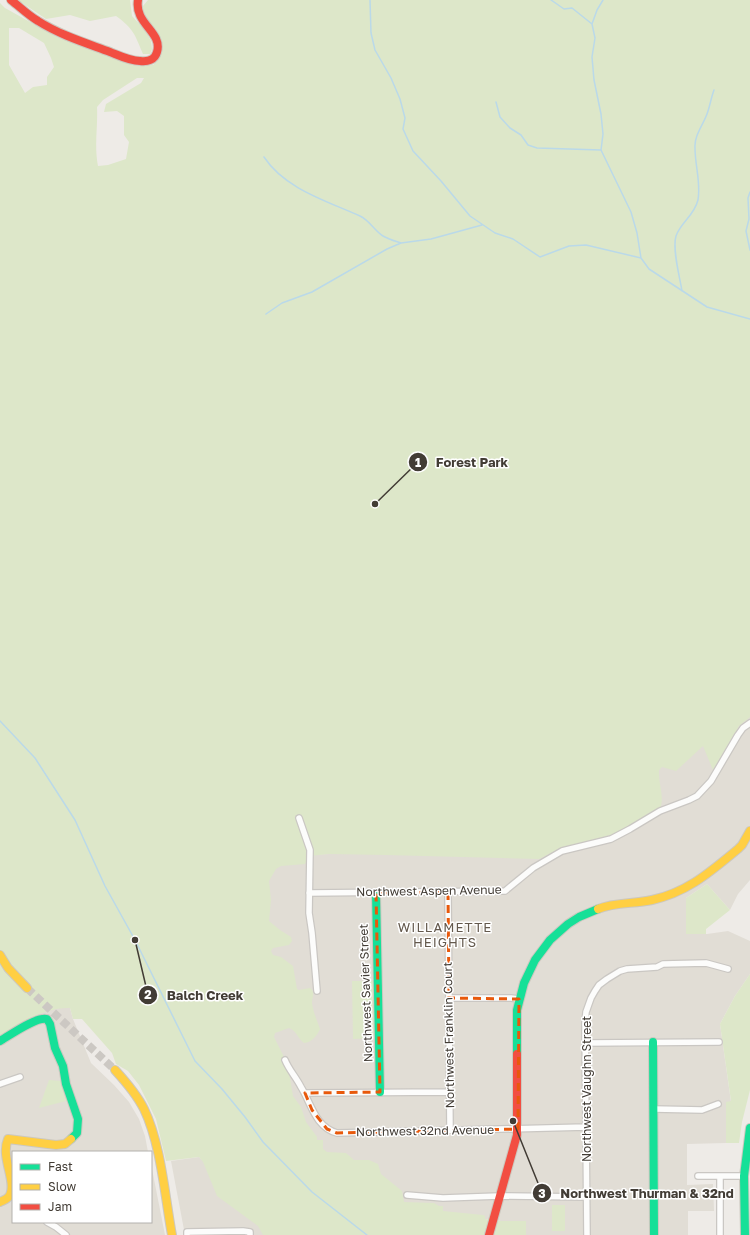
<svg xmlns="http://www.w3.org/2000/svg" width="750" height="1235" viewBox="0 0 750 1235" font-family="'Golos Text',sans-serif">
<rect width="100%" height="100%" fill="#eeebe7"/>
<path fill="#e1ddd5" d="M750,709V880L738,894L730,910L707,884L686,898V934H707L728,931L750,941V974L735,996L720,1024L731,1102H726V1143L687,1144V1185L713,1184L714,1211H688V1235H526V1221H501L485,1219H443V1206L393,1207L323,1152L317,1140L277,1088L269,1031L267,856L329,854L656,744Z
M64,986L73,1019L91,1063L114,1085L129,1102L139,1119L145,1136L148,1152H13V1222H151V1164L165,1235H0V1035Z
M199,1157L282,1235H185L171,1161Z"/>
<path fill="#dde7c9" fill-rule="evenodd" d="M18,0H130L132,16L145,30L151,41L152,49L150,54H143C135,35 134,29 116,16L90,21L70,15L46,19Z
M148,0H750V717L739,726L713,770L703,746L676,771L662,767L659,770C658,784 665,797 660,809L614,834L559,849L539,859L386,855L329,854L309,856L305,864L281,866L276,869L269,881L271,900L269,921L280,930L291,937L292,941L289,945L273,948L271,951L273,955L281,957L293,966L297,989L299,990L310,988C316,993 312,996 312,1003C313,1012 317,1020 320,1029C317,1036 312,1042 304,1043C297,1038 298,1032 289,1028L275,1033L274,1037L284,1057L290,1078L293,1096L301,1107L306,1122L317,1137V1140H323V1149L327,1152L346,1153L354,1160H369L378,1164L381,1174L402,1191L404,1202L434,1203L439,1206H443V1211L483,1215L485,1216V1219L501,1221H526V1235H263L258,1226L217,1196L203,1162L199,1157L166,1161L156,1119L139,1085L128,1071L116,1064L112,1053L82,1019H73L70,1008C44,1007 22,1023 0,1036V3L5,8L57,37L131,64L137,66L153,65L158,60L161,46L143,14V6ZM9,28H19L44,43L51,58L54,67L47,77V85L33,87L25,93L9,65ZM137,78H144L141,83L106,104L104,112L117,111L124,116V135L129,142L126,159L108,165L98,166C94,145 98,127 97,107L103,100Z
M707,884L730,910L706,929V934H686V898Z
M750,974V1090L742,1122L739,1143H726V1102L731,1101L720,1024L735,996Z
M352,981H375L376,1038L353,1039Z
M49,1080L61,1081L66,1101L39,1108Z
M552,1205H565V1231H552Z"/>
<g fill="none" stroke-linecap="round" stroke-linejoin="round">
<path stroke="#bad9e9" stroke-width="1.5" d="M370,0L371,33L375,50L391,78L400,99L405,118L403,129L413,151L441,181L470,216L495,233L513,239L540,257L569,246L586,245L641,258
M551,0L564,9L572,8L592,24L595,38L592,57L594,80L601,114L603,134L601,150L631,212L637,233L641,258L649,269L707,307L750,319
M592,24L597,10L603,0
M496,102L500,117L510,128L521,135L528,145L537,148L601,150
M264,157C285,189 327,201 360,216C369,220 375,231 383,236C388,239 395,241 401,243
M750,192L748,198L749,219L746,231L750,250
M682,291C680,278 672,249 676,236C681,222 694,216 698,200C701,182 695,166 695,148C694,136 703,125 707,114C710,106 711,98 714,90
M266,314L282,303L312,292L387,249L401,243L431,239L482,225
M0,721L35,758L75,820L105,886L135,940L195,1061L222,1089L245,1117L263,1142L312,1192L367,1235"/>
<path stroke="#ccc8c3" stroke-width="8" stroke-dasharray="8 4" stroke-linecap="butt" d="M27,988L115,1070"/>
<defs>
<path id="street" d="M299,818L310,850L309,913L312,933L317,991
M448,892L450,1130
M309,893L505,891L533,868L562,851L611,839L630,829L660,811L689,800L697,796L711,781L738,735L743,728L750,723
M449,998H511L519,999
M585,1043L719,1042
M285,1060C289,1070 296,1077 301,1087C311,1103 315,1127 337,1133L586,1127
M0,1084L20,1077
M305,1093L450,1092
M654,1109L702,1110L718,1104
M698,1176H744
M407,1195L443,1198L499,1196L587,1197
M47,1222L56,1227L66,1235
M187,1235V1232L243,1231L250,1232V1235
M587,1235L585,1023L586,1012L591,998L595,991L599,985L607,979L620,971L627,969L657,967L663,964L706,963L728,969
M720,1235V1176"/>
<path id="fast" d="M376,893L380,1092
M0,1041C10,1035 37,1016 47,1019L50,1024L55,1048L63,1066L66,1084L78,1119L77,1133L71,1139
M653,1042L654,1235
M517,1054V1010L524,983L535,960L550,940L568,924L579,917L598,909
M745,1235L744,1176L750,1128"/>
<path id="slow" d="M598,909C615,902 634,904 652,900C688,892 710,872 738,849L742,845L750,831
M0,955L8,968L27,988
M115,1070C126,1082 137,1095 144,1109C161,1144 165,1197 172,1235
M0,1202C4,1200 8,1199 10,1195C17,1181 0,1157 8,1139L56,1145L65,1144L71,1139"/>
<path id="jam" d="M11,0C20,7 28,15 38,21C60,35 86,43 110,52C120,56 130,61 140,61C147,62 155,60 157,52C163,32 134,24 138,0
M489,1235L517,1135V1054"/>
</defs>
<use href="#street" stroke="#cac7c3" stroke-width="8"/>
<use href="#fast" stroke="#ccc8bf" stroke-width="10"/>
<use href="#slow" stroke="#ccc8bf" stroke-width="10"/>
<use href="#jam" stroke="#ccc8bf" stroke-width="10"/>
<use href="#street" stroke="#fcfcfb" stroke-width="5.5"/>
<use href="#fast" stroke="#16e098" stroke-width="8"/>
<use href="#slow" stroke="#ffcf43" stroke-width="8"/>
<use href="#jam" stroke="#f24e42" stroke-width="8"/>
</g>
<path fill="none" stroke="#e8590c" stroke-width="3" stroke-dasharray="8 5" stroke-linejoin="round" d="M448,892L449,998L519,999L518,1129L337,1133L327,1129L312,1110L305,1093L380,1092L376,893Z"/>
<g text-anchor="middle" stroke-width="3" stroke-linejoin="round" paint-order="stroke">
<g font-size="12" fill="#423c35" stroke="#fff">
<text transform="translate(429 891) rotate(-1)" y="4">Northwest Aspen Avenue</text>
<text transform="translate(366 993) rotate(-92)" y="4">Northwest Savier Street</text>
<text transform="translate(449 1035) rotate(-91)" y="4">Northwest Franklin Court</text>
<text transform="translate(587 1089) rotate(-90)" y="4">Northwest Vaughn Street</text>
<text transform="translate(425 1131) rotate(-1)" y="4">Northwest 32nd Avenue</text>
</g>
<g font-size="13" letter-spacing="1" fill="#64594d" stroke="#fff">
<text x="445" y="932">WILLAMETTE<tspan x="445" dy="15">HEIGHTS</tspan></text>
</g>
</g>
<path fill="none" stroke="#423c35" stroke-width="1.5" d="M375 504L418 462M135 940L148 995M513 1121L542 1193"/>
<g fill="#423c35" stroke="#fff" stroke-width="1.5">
<circle cx="375" cy="504" r="4"/>
<circle cx="135" cy="940" r="4"/>
<circle cx="513" cy="1121" r="4"/>
<circle cx="418" cy="462" r="10"/>
<circle cx="148" cy="995" r="10"/>
<circle cx="542" cy="1193" r="10"/>
</g>
<g font-size="12" text-anchor="middle" font-weight="bold" fill="#fff">
<text x="418" y="467">1</text>
<text x="148" y="999">2</text>
<text x="542" y="1198">3</text>
</g>
<g font-size="13" text-anchor="middle" font-weight="bold" fill="#423c35" stroke="#fff" stroke-width="3" stroke-linejoin="round" paint-order="stroke">
<text x="472" y="467">Forest Park</text>
<text x="205" y="1000">Balch Creek</text>
<text x="647" y="1198">Northwest Thurman &amp; 32nd</text>
</g>
<rect x="12" y="1151" width="140" height="72" fill="#ffffff" stroke="#b3b1ae"/>
<rect x="20" y="1164" width="20" height="6" fill="#16e098" stroke="#b3b1ae"/>
<text x="48" y="1171" font-size="12" fill="#423c35">Fast</text>
<rect x="20" y="1184" width="20" height="6" fill="#ffcf43" stroke="#b3b1ae"/>
<text x="48" y="1191" font-size="12" fill="#423c35">Slow</text>
<rect x="20" y="1204" width="20" height="6" fill="#f24e42" stroke="#b3b1ae"/>
<text x="48" y="1211" font-size="12" fill="#423c35">Jam</text>
</svg>
